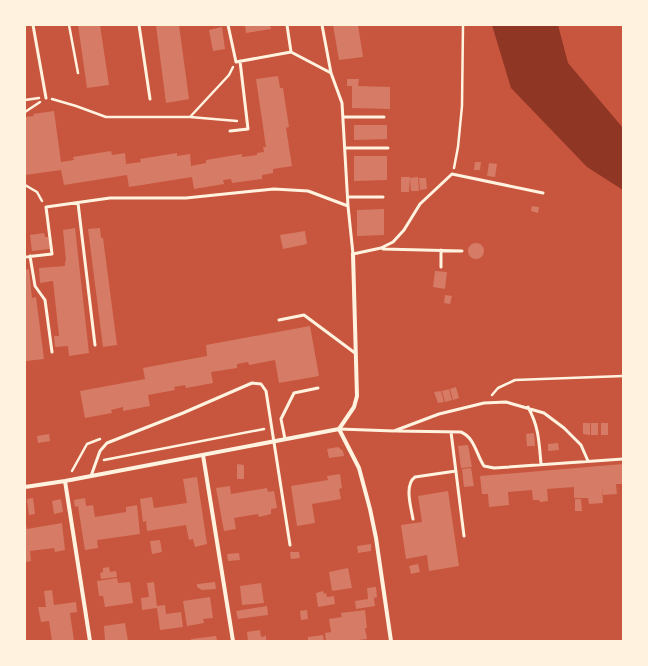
<svg xmlns="http://www.w3.org/2000/svg" width="648" height="666" viewBox="0 0 648 666" font-family="'IBM Plex Sans',sans-serif">
<rect width="100%" height="100%" fill="#c8553d"/>
<path fill="#8f3625" d="M492,25H558L568,63L623,128V190L587,167L511,88Z"/>
<path fill="#d67c66" d="M78,25H100L109,85L87,88Z
M156,25H179L189,99L166,103Z
M245,25H270L271,29L246,33Z
M333,25H358L363,57L339,60Z
M222,27L225,49L213,51L209,30Z
M278,76L280,88H283L289,127L286,128L292,166L273,169V173L262,175V179L232,183L231,179L223,180L224,184L194,189L192,177L129,187L127,175L64,185L61,170L25,175V117L34,116L33,114L54,111L61,162L74,160L73,157L111,151L112,155L125,153L126,164L141,162L140,159L177,153V156L190,154L191,166L206,163V160L242,154V157L257,155V153L264,152L263,147H266L256,79Z
M347,79H359L358,86L390,87V109L352,108V86H347Z
M354,125H387V139L354,140Z
M354,156H387V180L354,181Z
M475,162H481L480,170H474Z
M489,163L497,164L495,177L487,176Z
M401,177H410L409,192H401Z
M418,177L419,191H411L410,178Z
M419,178H426L427,189L420,190Z
M532,206L539,207L538,213L531,211Z
M384,209V235L357,236V210Z
M75,228L89,353L69,356L68,346L55,347L54,336H59L53,281L40,283L39,268L65,266V261H66L63,230Z
M100,228L101,238H103L117,345L103,347L88,229Z
M305,231L307,244L283,249L280,235Z
M44,233L45,237H48L50,249L32,251L30,235Z
M468 251a8 8 0 1 1 16 0a8 8 0 1 1-16 0Z
M29,269L32,298L36,297L44,359L26,361L25,352V270Z
M435,271L447,272L445,289L433,287Z
M445,295L452,296L450,304L444,303Z
M310,326L319,376L279,383L275,360L249,365L248,362L237,364V368L211,372L213,383L186,388L185,385L174,387L175,390L148,395L150,406L123,411V407L111,410L112,413L85,418L80,391L145,379L143,368L207,356L206,345Z
M456,387L459,398L453,400L450,389Z
M449,389L452,400L445,402L442,391Z
M441,391L444,402L438,403L434,392Z
M583,423H590V435L583,434Z
M591,423H598V435H591Z
M601,423H608V435H601Z
M534,433L535,446H527L526,434Z
M49,434L50,441L38,443L37,436Z
M558,443L559,450L548,451V444Z
M468,445L472,467L461,468L458,446Z
M338,447L343,451L344,456L329,458L327,449Z
M237,464L244,465V479H237Z
M623,464V484H616L617,494L603,495L602,485L603,503L589,504L588,498H574V487L547,489L548,501L540,502L539,500H533L532,490L508,492L509,505L489,507L488,494H482L480,476Z
M471,468L474,486L464,487L462,469Z
M340,474L342,488L339,489L341,499L312,504L315,523L297,526L291,486L328,480L327,476Z
M197,477L207,544L195,547L193,539L189,540L186,525L147,531L146,521L143,522L140,499L152,497L154,508L187,503L183,479Z
M230,486L231,494L267,488L268,492L274,491L277,508L271,509V514L259,517L258,514L234,518L236,529L224,531L216,488Z
M448,491L459,566L429,571L427,555L406,559L401,525L422,522L418,496Z
M33,498L35,514L29,515L27,499Z
M85,498L86,506L93,505L95,517L126,512V507L137,505L140,534L97,540L98,548L85,550L78,506L75,507L74,500Z
M61,499L63,512L54,514L52,501Z
M575,499H581L582,511H575Z
M25,521L27,529L62,523L65,550L55,552L54,548L30,551L31,561L25,562Z
M160,540L162,552L152,554L150,541Z
M371,544V551L358,553L357,546Z
M290,552H299L300,558L291,559Z
M239,553L240,560L228,561L227,554Z
M418,564L420,572L411,574L409,566Z
M109,567L110,572L116,571L117,577L101,579L100,573L103,572V568Z
M348,568L352,588L332,591L329,572Z
M117,578L118,583L130,582L133,603L105,607L103,596H99L97,581Z
M154,582L157,606L165,605L166,614L181,612L183,627L160,630L157,608L142,610L141,598L149,597L147,583Z
M215,582L216,589L202,590L197,587V584Z
M261,583L264,603L242,605L240,586Z
M376,587L377,597L374,598L375,606L356,609L355,601L368,599L367,588Z
M52,590L54,605L76,602L77,612L70,613L74,641H52L49,621L41,622L38,607H46L44,591Z
M323,591L324,594L326,593L327,597L334,596L335,604L318,607L316,593Z
M210,597L213,618L203,619L204,623L187,626L183,601Z
M267,606L268,615L238,619L236,611Z
M307,610L308,619L301,620L300,611Z
M365,610L367,628H365L367,639L350,641H326L325,633L331,632L329,619L342,617L341,613Z
M125,623L128,641H105L104,626Z
M260,630L261,637L266,636V641H248L247,632Z
M323,635L324,641H308V637Z
M216,636L217,641H192L191,639Z"/>
<g fill="none" stroke-linecap="round" stroke-linejoin="round">
<path stroke="#fff3e0" stroke-width="2.5" d="M69,25L78,73
M52,99L76,106L106,117H190L229,75L233,67
M25,100L39,98
M25,112L40,102
M190,117L237,121
M454,168L458,147L462,106L463,25
M25,185L37,192L42,201
M492,395L498,388L515,380L623,376
M104,460L264,429
M72,471L87,444L100,439"/>
<path stroke="#fff3e0" stroke-width="3" d="M33,25L46,98
M139,25L150,99
M228,25L236,62L291,52L287,25
M322,25L331,73L342,103L348,206L353,254L381,248L393,242L404,230L420,204L452,174L543,193
M291,52L331,73
M343,117H384
M230,131L248,129L240,61
M345,148H388
M348,197H383
M78,203L95,345
M383,249L462,251
M30,256L35,286L45,300L52,352
M25,257L52,254L46,207L110,198H186L274,189L308,191L348,206
M441,267V250
M279,320L304,315L355,353
M528,407C539,427 539,442 541,464
M339,429L394,431L439,414L484,403L506,402L544,413L564,428L581,445L588,461
M396,431L461,432C475,438 476,454 484,466L494,468L623,459
M451,432L464,536
M285,439L281,419L294,393L318,388
M91,476L100,451L107,443L183,413L252,383L261,384L266,391L290,545
M413,519C411,507 404,485 415,477L456,471"/>
<path stroke="#fff3e0" stroke-width="4" d="M339,429L359,468L370,509L376,538L391,641
M339,429L354,407L357,396L353,254
M203,455L233,641
M65,481L90,641
M25,487L65,481L339,429"/>
</g>
<rect width="648" height="666" fill="none" stroke="#fff3e0" stroke-width="52"/>
</svg>
